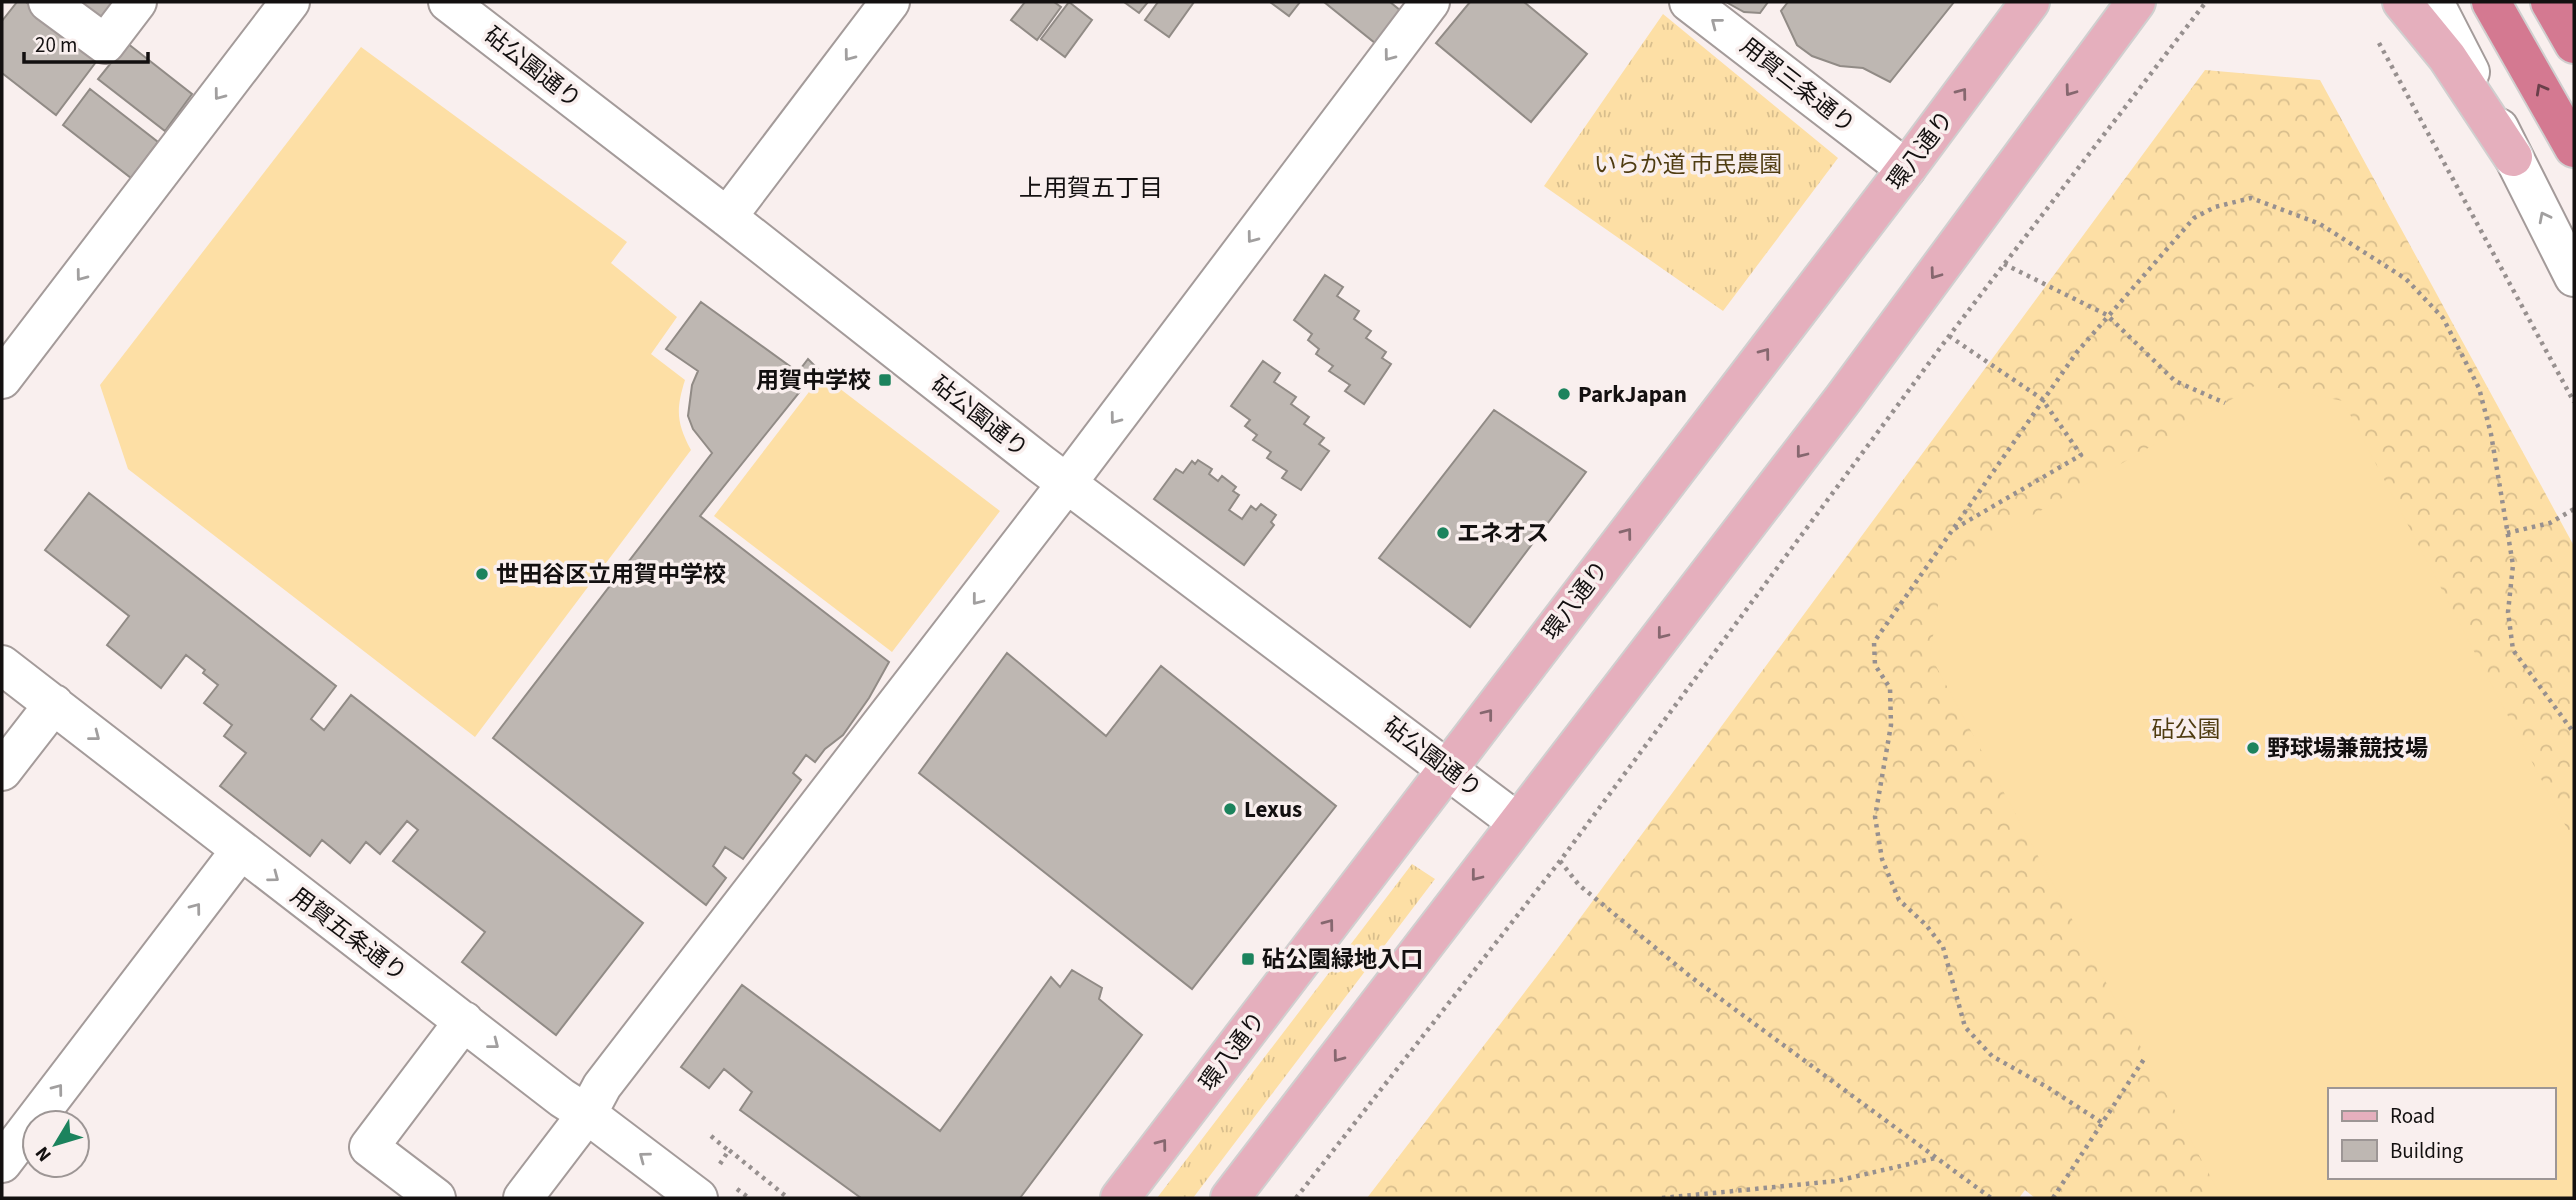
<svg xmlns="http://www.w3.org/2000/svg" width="2576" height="1200" viewBox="0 0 2576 1200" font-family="'Source Sans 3','Noto Sans JP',sans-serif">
<defs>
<pattern id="grass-tufts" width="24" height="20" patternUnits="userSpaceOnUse" patternTransform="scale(1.75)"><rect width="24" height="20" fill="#fddfa5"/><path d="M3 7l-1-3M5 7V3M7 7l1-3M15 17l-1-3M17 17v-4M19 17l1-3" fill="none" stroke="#d8be8d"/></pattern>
<pattern id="forest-crowns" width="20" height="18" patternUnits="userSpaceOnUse" patternTransform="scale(1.75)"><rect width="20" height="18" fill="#fddfa5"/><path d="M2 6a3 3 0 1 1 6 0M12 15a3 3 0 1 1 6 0" fill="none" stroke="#d8be8d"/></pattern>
</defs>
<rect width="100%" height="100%" fill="#f9efee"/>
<path fill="url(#grass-tufts)" d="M1663,14L1838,158L1723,311L1544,186Z
M1412,864L1435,879L1193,1198H1157Z"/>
<path fill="url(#forest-crowns)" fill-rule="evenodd" d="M2205,70L2320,80L2574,546V1198H2035L2025,1190L2019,1198H1367L1547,963ZM2329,1090H2553V1177H2329Z"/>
<path fill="#fddfa5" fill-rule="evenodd" d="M361,47L627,242L611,263L677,317L651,354L685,380C676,409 676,422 691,450L475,737L128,469L100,385Z
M822,375L1000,511L892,652L714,516Z
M2258,384L2343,401L2574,842V1198H2222L1930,655L1944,567ZM2329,1090H2553V1177H2329Z"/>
<path fill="#beb7b2" stroke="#918b86" stroke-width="2" d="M17,2H26L99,58L56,115L2,73V21Z
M71,2H117L100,24Z
M1025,2H1054L1061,7L1037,40L1011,20Z
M1069,2L1092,20L1065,57L1041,39Z
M1124,2H1148L1139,13Z
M1158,2H1194L1169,37L1145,20Z
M1270,2H1300L1289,16Z
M1324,2H1390L1401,11L1375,43Z
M1470,2H1524L1587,54L1531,122L1436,43Z
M1726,2H1768L1760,13L1744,12Z
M1788,2H1954L1890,82L1863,68L1840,66L1812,56L1797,45L1781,11Z
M127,43L192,94L165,131L98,79Z
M90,89L158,142L131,178L63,125Z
M1325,275L1343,287L1337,296L1359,311L1354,319L1371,331L1366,338L1386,352L1382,358L1391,364L1364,404L1345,391L1350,385L1329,371L1333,366L1316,354L1319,349L1308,340L1312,334L1294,320Z
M701,302L798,372L808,359L818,369L700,516L889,662L869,698L843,735L825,749L815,762L806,755L793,773L801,780L743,859L725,847L713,866L726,878L706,905L493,738L712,453L693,429L688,416L692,385L698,371L666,349Z
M1263,361L1280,373L1274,382L1296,397L1291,404L1309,417L1304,424L1324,438L1319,444L1329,451L1301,490L1282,478L1287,471L1267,458L1271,452L1253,440L1257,435L1245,426L1250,420L1231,406Z
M1494,410L1586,472L1470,627L1379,558Z
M1198,460L1212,469L1209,474L1218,481L1222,476L1236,487L1233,491L1239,495L1229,510L1242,519L1251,506L1256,510L1261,504L1276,515L1271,522L1274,525L1244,565L1154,499L1176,469L1183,473L1192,461L1195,464Z
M89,493L336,686L311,719L324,730L351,695L643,923L556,1035L462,962L485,932L393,861L418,830L407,821L380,854L366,842L350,863L322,840L310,856L220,786L246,753L224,736L232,725L204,703L218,685L203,673L205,670L186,655L161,688L107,645L129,616L45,550Z
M1007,653L1106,736L1161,666L1336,806L1192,989L919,773Z
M1072,970L1102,988L1099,999L1142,1035L1020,1198H861L740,1110L752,1092L724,1069L709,1088L681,1067L742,985L940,1131L1051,977L1060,987Z"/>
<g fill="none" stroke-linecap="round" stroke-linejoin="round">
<defs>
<path id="minor" d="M48,2L105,44L137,2
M448,2L727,217L1041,464L1517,822
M1689,2L1906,169
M2434,2L2470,72
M2499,128L2574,277
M727,217L890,2
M2,379L290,2
M2,665L562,1098L587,1114L698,1198
M2,771L54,704
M2,1163L240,851
M436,1198L369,1147L464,1021
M523,1198L587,1114L602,1086L1067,483L1430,2"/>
<path id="major" d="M2402,2L2447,57L2513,157
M1120,1198L1906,169L2030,2
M1230,1198L1843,399L2136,2"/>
<path id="highway" d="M2491,2L2574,148
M2550,2L2574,44"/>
</defs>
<use href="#minor" stroke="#a49b9a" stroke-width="42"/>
<use href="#major" stroke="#d0cfcf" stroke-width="42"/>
<use href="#highway" stroke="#d0cfcf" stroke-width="42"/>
<path stroke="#97908f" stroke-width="4.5" stroke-dasharray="3.5 5" stroke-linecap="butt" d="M2379,43L2574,402
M2004,264L2107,315L2175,381L2225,403
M1949,336L2042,399L2081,455L1954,529
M2507,533L2550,523L2574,509
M1560,861L1579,885L1691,977L1991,1198
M2101,1122L2047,1087L1992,1056L1965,1027L1943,947L1926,925L1899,900L1882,859L1875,817L1891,725L1890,688L1875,665L1874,642L2077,352L2194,218L2215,207L2251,198L2320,224L2406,279L2443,318L2479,388L2491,434L2513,565L2508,612L2513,650L2574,733
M711,1136L729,1151
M720,1164L729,1150L788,1198
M737,1189L749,1198
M1296,1198L1560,861L1949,336L2206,2
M1662,1198L1836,1181L1935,1158
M2053,1198L2146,1056"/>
<use href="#minor" stroke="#fff" stroke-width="38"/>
<use href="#major" stroke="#e5afbd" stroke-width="38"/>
<use href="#highway" stroke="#d47991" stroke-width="38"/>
</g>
<defs><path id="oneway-chevron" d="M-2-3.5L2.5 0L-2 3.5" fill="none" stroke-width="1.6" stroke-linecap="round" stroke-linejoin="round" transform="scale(1.75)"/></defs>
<g stroke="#a19f9f">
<use href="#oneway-chevron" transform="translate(1716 23) rotate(-142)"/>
<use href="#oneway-chevron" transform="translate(849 56) rotate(127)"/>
<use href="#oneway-chevron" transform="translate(1389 56) rotate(127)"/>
<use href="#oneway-chevron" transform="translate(219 95) rotate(127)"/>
<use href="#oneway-chevron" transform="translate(2544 217) rotate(-117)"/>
<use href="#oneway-chevron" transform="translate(1252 238) rotate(127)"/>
<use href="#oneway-chevron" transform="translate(81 276) rotate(127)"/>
<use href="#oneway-chevron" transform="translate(1115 419) rotate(127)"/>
<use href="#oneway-chevron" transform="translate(977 600) rotate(128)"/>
<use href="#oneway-chevron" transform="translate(95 736) rotate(38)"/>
<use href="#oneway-chevron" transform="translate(274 877) rotate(37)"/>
<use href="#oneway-chevron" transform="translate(196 908) rotate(-53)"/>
<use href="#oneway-chevron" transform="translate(494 1044) rotate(38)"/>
<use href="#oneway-chevron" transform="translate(58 1089) rotate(-53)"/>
<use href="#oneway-chevron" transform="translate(644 1157) rotate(-143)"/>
</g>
<use stroke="#6a3f4a" href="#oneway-chevron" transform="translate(2541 89) rotate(-119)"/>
<g stroke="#86676f">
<use href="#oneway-chevron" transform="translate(2070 91) rotate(126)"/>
<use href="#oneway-chevron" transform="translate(1962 93) rotate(-53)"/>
<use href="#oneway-chevron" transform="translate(1935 274) rotate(126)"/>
<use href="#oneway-chevron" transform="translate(1765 353) rotate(-53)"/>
<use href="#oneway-chevron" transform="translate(1801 453) rotate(128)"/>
<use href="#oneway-chevron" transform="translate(1627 533) rotate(-53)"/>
<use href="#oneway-chevron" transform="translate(1662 634) rotate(128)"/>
<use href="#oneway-chevron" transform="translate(1488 714) rotate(-52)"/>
<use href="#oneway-chevron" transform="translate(1476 876) rotate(128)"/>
<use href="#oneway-chevron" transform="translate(1329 924) rotate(-53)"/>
<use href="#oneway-chevron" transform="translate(1338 1057) rotate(127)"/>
<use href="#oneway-chevron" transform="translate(1162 1144) rotate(-53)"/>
</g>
<g fill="#1c835d" stroke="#f9efee" stroke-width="2.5">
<rect x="878" y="373" width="14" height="14" rx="3.5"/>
<circle cx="1564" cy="394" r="7"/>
<circle cx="1443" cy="533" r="7"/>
<circle cx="482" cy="574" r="7"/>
<circle cx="2253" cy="748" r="7"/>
<circle cx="1230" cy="809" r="7"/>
<rect x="1241" y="952" width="14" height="14" rx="3.5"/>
</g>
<g text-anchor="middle" stroke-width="7" stroke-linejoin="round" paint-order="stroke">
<g font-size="23" fill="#131010" stroke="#f9efee">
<text transform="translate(533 67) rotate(38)" y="8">砧公園通り</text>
<text transform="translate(1798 85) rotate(38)" y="8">用賀三条通り</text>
<text transform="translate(1920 150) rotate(-53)" y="8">環八通り</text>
<text transform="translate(980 416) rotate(38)" y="8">砧公園通り</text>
<text transform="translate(1575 600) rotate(-53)" y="8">環八通り</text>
<text transform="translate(1433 757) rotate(37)" y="8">砧公園通り</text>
<text transform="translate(349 934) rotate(37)" y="8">用賀五条通り</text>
<text transform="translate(1232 1051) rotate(-53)" y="8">環八通り</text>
</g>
<g font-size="23" fill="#4f3c11" stroke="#f9efee">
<text x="1688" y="172">いらか道 市民農園</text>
<text x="2186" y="737">砧公園</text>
</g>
<g font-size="23" font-weight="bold" fill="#131010" stroke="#f9efee" text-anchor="start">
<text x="871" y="388" text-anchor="end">用賀中学校</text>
<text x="1578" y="402">ParkJapan</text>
<text x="1457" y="541">エネオス</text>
<text x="496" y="582">世田谷区立用賀中学校</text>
<text x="2267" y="756">野球場兼競技場</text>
<text x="1244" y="817">Lexus</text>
<text x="1262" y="967">砧公園緑地入口</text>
</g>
<g font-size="24" fill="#131010" stroke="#f9efee">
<text x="1091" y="196">上用賀五丁目</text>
</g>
</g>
<rect width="2576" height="1200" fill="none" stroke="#131010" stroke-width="7"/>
<rect x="2328" y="1088" width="228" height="91" fill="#f9efee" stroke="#9d9695" stroke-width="2"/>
<rect x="2342" y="1111" width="35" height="10" fill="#e5afbd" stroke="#9d9695" stroke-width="2"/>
<text x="2390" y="1123" font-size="21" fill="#131010">Road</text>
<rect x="2342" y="1140" width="35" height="21" fill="#beb7b2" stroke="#9d9695" stroke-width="2"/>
<text x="2390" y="1158" font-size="21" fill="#131010">Building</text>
<g transform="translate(56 1144) rotate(232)"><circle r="33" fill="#f9efee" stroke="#9d9695" stroke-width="2"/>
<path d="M0-5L12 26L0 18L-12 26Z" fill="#1c835d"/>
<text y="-10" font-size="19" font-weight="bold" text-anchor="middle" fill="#131010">N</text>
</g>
<path d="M24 52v10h124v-10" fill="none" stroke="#131010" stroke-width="3.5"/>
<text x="35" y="52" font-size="21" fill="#131010" stroke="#f9efee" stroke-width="5" paint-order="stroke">20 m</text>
</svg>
